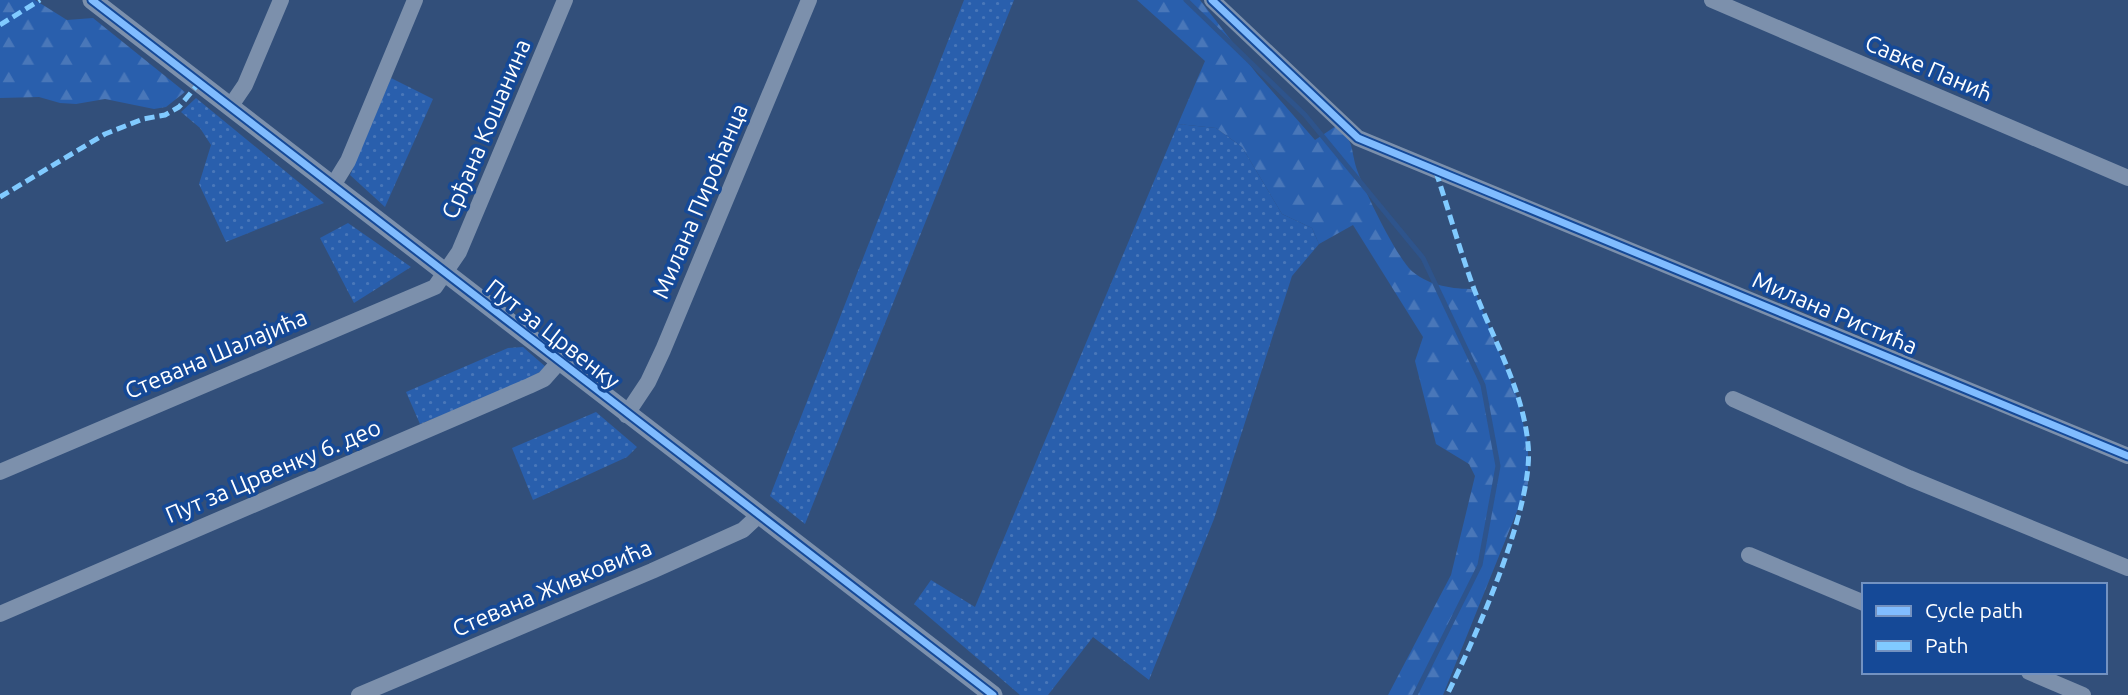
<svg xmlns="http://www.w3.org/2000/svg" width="2128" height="695" viewBox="0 0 2128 695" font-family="Ubuntu,sans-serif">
<defs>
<pattern id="grass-dots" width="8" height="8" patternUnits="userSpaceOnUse" patternTransform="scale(1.75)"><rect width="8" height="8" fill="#295fad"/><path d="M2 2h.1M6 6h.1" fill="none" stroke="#4977b9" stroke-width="1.8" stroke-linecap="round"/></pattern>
<pattern id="forest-firs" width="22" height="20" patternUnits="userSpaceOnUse" patternTransform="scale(1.75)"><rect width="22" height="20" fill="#295fad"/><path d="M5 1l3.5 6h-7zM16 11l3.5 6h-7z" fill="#4977b9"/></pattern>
</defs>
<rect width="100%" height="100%" fill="#324f7a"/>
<path fill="url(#grass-dots)" d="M964,0H1014L805,524L770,496Z
M391,78L433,99L385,207L350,175Z
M196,98L324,203L226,242L199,184L211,145L200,128L181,112Z
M1178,124L1216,128L1242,147L1282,214L1312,228L1319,244L1292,276L1214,519L1149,680L1093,637L1048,695H1020L914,604L931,580L975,607Z
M348,223L411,267L354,303L320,238Z
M523,347L547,368L515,386L420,424L406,392L508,348Z
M596,412L637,447L627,457L533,500L512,448Z"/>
<path fill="url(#forest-firs)" d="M0,0H35L67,20L93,18L185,92L166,107L154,109L105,99L76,104L60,103L39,97L0,98Z
M1137,0H1200L1257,74L1315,140L1336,126C1355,143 1350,145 1356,167C1363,188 1397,259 1413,272C1430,286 1453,289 1474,289L1517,397L1528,444V484L1443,695H1388L1451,575L1475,476L1469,464L1436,444L1415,361L1423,337L1353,225L1319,244L1312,228L1282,214L1242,147L1216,128L1178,124L1205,61Z"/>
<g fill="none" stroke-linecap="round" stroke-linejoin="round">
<path stroke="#2e548c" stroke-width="5" d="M1186,0L1305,115L1423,258L1483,385L1498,466L1480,565L1415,695"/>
<path stroke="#7c90ac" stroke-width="16" d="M1212,0L1358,138L2128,456
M1712,0L2128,178
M230,107L245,85L281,0
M332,187L348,161L415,0
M1733,399L1909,478L2128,568
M626,415L648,382L663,350L809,0
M0,472L435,287L459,252L565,0
M1749,555L1864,603
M0,614L529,386L544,379L559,362
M2029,672L2083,695
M359,695L652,571L743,530L758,516"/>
<path stroke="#7c90ac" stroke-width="19" d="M92,0L993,695"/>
<path stroke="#80caff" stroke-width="5" stroke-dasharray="10 5" stroke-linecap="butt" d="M0,25L40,0
M1436,172C1449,211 1460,251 1474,289C1493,339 1523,390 1528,444C1535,505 1475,638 1447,695
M0,197L105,134L143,119L165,115L179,107L199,83"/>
<defs>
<path id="cycleway" d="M92,0L993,695
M1212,0L1358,138L2128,456"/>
</defs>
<use href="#cycleway" stroke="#154997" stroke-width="11"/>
<use href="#cycleway" stroke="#80bcff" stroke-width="7"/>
</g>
<g text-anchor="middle" stroke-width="7" stroke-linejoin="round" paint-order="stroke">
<g font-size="23" fill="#fff" stroke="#154997">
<text transform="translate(1929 68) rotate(23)" y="8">Савке Панић</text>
<text transform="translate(486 129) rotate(-67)" y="8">Срђана Кошанина</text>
<text transform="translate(700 201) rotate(-67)" y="8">Милана Пироћанца</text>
<text transform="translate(1835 313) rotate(23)" y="8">Милана Ристића</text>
<text transform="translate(553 334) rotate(38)" y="8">Пут за Црвенку</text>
<text transform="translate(216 354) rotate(-23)" y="8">Стевана Шалајића</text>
<text transform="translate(273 471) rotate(-23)" y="8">Пут за Црвенку 6. део</text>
<text transform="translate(552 588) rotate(-23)" y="8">Стевана Живковића</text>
</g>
</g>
<rect x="1862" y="583" width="245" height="91" fill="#154997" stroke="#7392c1" stroke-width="2"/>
<rect x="1876" y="606" width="35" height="10" fill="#80bcff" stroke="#7392c1" stroke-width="2"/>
<text x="1925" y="618" font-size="21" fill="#ffffff">Cycle path</text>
<rect x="1876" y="641" width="35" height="10" fill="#80caff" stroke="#7392c1" stroke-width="2"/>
<text x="1925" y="653" font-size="21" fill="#ffffff">Path</text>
</svg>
